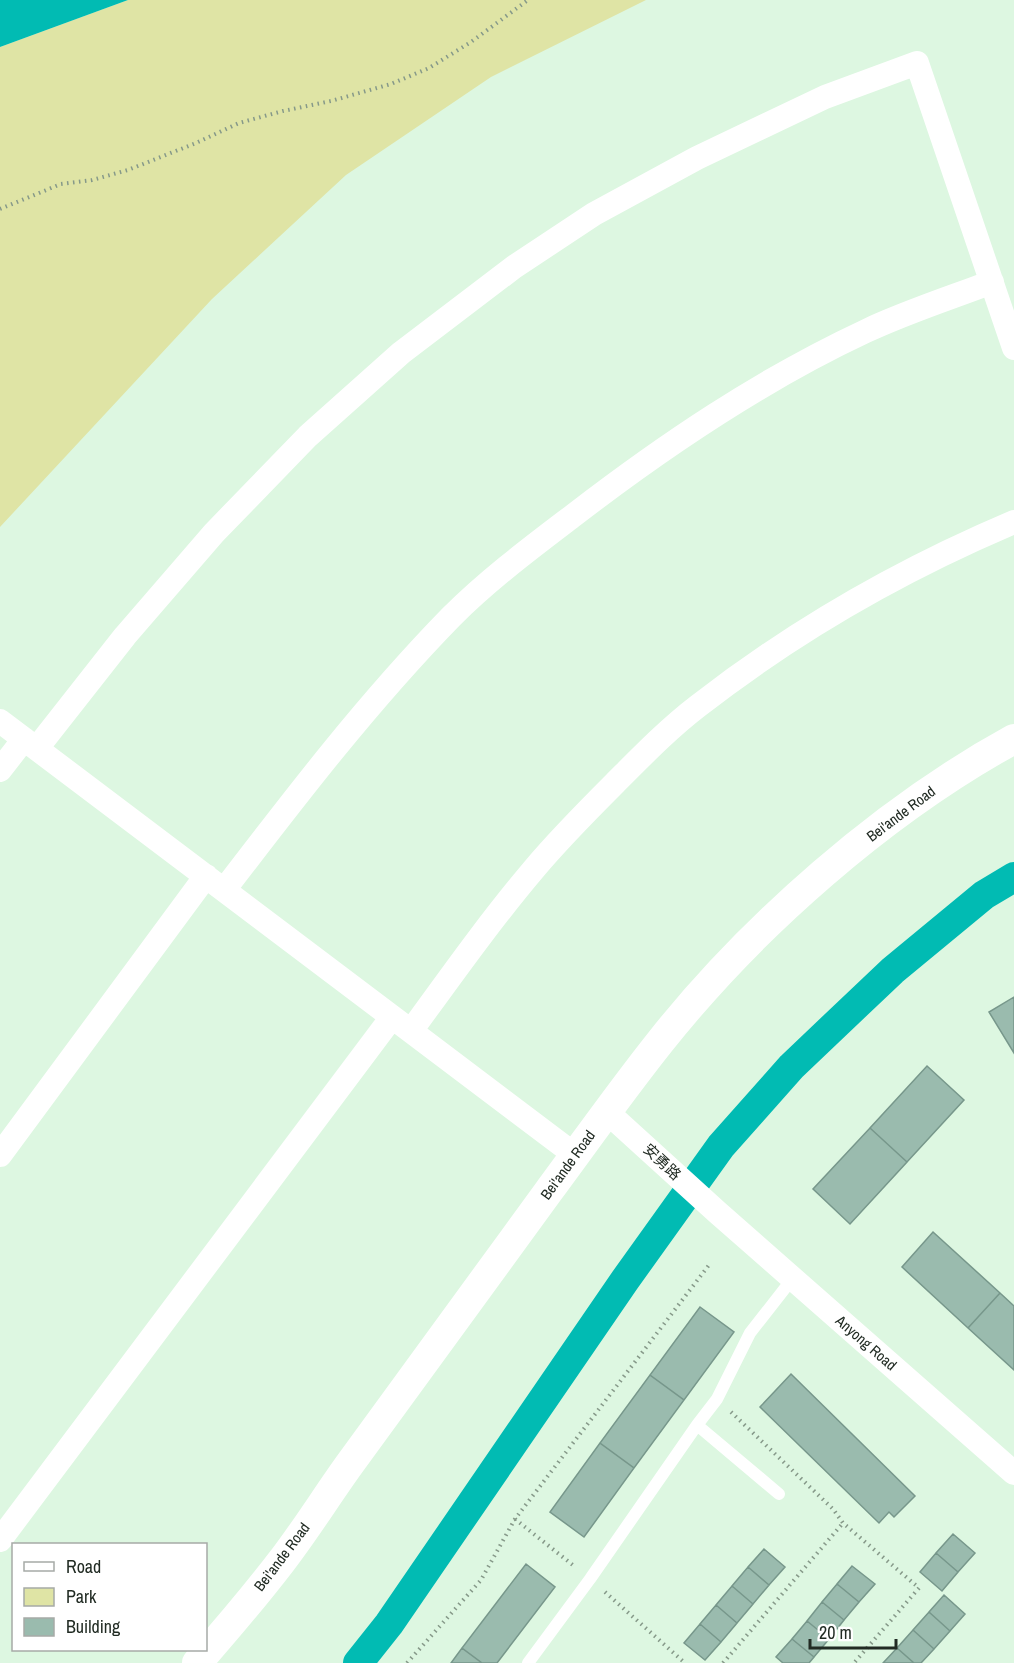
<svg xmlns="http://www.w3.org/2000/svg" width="1014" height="1663" viewBox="0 0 1014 1663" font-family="'Archivo Narrow','Noto Sans SC',sans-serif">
<rect width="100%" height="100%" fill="#ddf7e1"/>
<path fill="#dfe4a5" d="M128,0H646L491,77L346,175L212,299L0,527V47Z"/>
<path fill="#01bbb3" d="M0,0H128L0,47Z"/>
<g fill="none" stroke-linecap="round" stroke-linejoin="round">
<path stroke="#01bbb3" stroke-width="30" d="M358,1663L389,1624L625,1280L721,1146L792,1066L892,971L984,895L1014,877"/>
</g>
<path fill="#9abbae" stroke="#77978b" stroke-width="1.5" d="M1014,997V1053L989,1012Z
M927,1066L964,1100L907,1162L870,1128Z
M870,1128L907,1162L850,1224L813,1189Z
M933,1232L1000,1293L968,1328L902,1267Z
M1000,1293L1014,1306V1370L968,1328Z
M700,1307L734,1332L684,1400L650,1375Z
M791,1374L915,1496L894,1517L889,1512L879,1523L760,1407Z
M650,1375L684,1400L634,1468L600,1443Z
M600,1443L634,1468L584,1537L550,1512Z
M953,1534L975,1553L958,1572L936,1553Z
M764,1549L785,1567L769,1585L748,1567Z
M936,1553L958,1572L942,1591L920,1572Z
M526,1564L555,1587L497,1663H482L462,1648Z
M852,1566L875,1584L859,1602L837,1584Z
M748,1567L769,1585L753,1604L732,1586Z
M837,1584L859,1602L844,1620L822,1602Z
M732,1586L753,1604L737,1623L716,1605Z
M944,1595L965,1614L950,1631L929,1612Z
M822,1602L844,1620L829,1639L807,1621Z
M716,1605L737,1623L721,1642L700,1624Z
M929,1612L950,1631L934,1649L913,1630Z
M807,1621L829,1639L814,1657L792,1639Z
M700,1624L721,1642L705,1660L684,1643Z
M913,1630L934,1649L921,1663H914L897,1648Z
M792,1639L814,1657L809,1663H783L776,1657Z
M462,1648L482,1663H451Z
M897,1648L914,1663H883Z"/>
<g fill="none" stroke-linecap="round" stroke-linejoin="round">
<path stroke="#869989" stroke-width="4" stroke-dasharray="1.5 4.5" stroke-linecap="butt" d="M0,209L61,184L92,180L128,170L196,143L239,123L283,111L331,101L391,84L429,68L471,42L528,0
M731,1412L833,1509L843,1523L919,1588L854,1663
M515,1519L574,1566
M605,1592L685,1663
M407,1663L481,1580L515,1519L709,1265
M723,1663L843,1523"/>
<path stroke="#fff" stroke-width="12" d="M697,1425L779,1494
M528,1663L590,1579L697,1425L717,1399L750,1333L793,1278"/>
<path stroke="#fff" stroke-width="24" d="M0,721L575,1155
M37,748L125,636L214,533L308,436L401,353L514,267L594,214L697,158L825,97L917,63L1014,348
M0,770L24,739
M224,890C296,796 368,702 451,617C489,579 532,547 574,515C665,445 761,380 866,331C906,312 950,298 992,282
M411,1031C451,976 490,921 534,869C559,839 587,811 615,783C641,757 668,729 698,706C793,632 903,569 1014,522
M607,1112L717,1212L1014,1473
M0,1155L206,876
M0,1540L392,1017"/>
<path stroke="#fff" stroke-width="30" d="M197,1663C226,1630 254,1597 281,1562C305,1531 326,1497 349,1465C415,1373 482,1283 548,1192C585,1142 621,1091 660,1042C752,926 884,810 1014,739"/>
</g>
<g text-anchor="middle" stroke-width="4.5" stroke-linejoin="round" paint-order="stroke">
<g font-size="15" fill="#212b23" stroke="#fff">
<text transform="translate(901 814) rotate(-37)" y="5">Bei'ande Road</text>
<text transform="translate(662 1162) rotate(43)" y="5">安勇路</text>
<text transform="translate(568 1165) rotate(-54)" y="5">Bei'ande Road</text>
<text transform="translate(866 1343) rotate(41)" y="5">Anyong Road</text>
<text transform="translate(282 1557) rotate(-53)" y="5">Bei'ande Road</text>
</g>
</g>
<rect x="12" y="1543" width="195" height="108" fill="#ffffff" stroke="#a6aaa7" stroke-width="1.5"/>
<rect x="24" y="1562" width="30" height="9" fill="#ffffff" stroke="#a6aaa7" stroke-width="1.5"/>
<text x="66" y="1573" font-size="18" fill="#212b23">Road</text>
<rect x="24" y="1588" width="30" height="18" fill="#dfe4a5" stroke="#a6aaa7" stroke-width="1.5"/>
<text x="66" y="1603" font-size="18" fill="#212b23">Park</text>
<rect x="24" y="1618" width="30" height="18" fill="#9abbae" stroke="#a6aaa7" stroke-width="1.5"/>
<text x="66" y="1633" font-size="18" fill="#212b23">Building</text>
<path d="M810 1639v9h86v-9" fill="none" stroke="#212b23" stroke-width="3"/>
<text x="819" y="1639" font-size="18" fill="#212b23" stroke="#ffffff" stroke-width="4.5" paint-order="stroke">20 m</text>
</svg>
